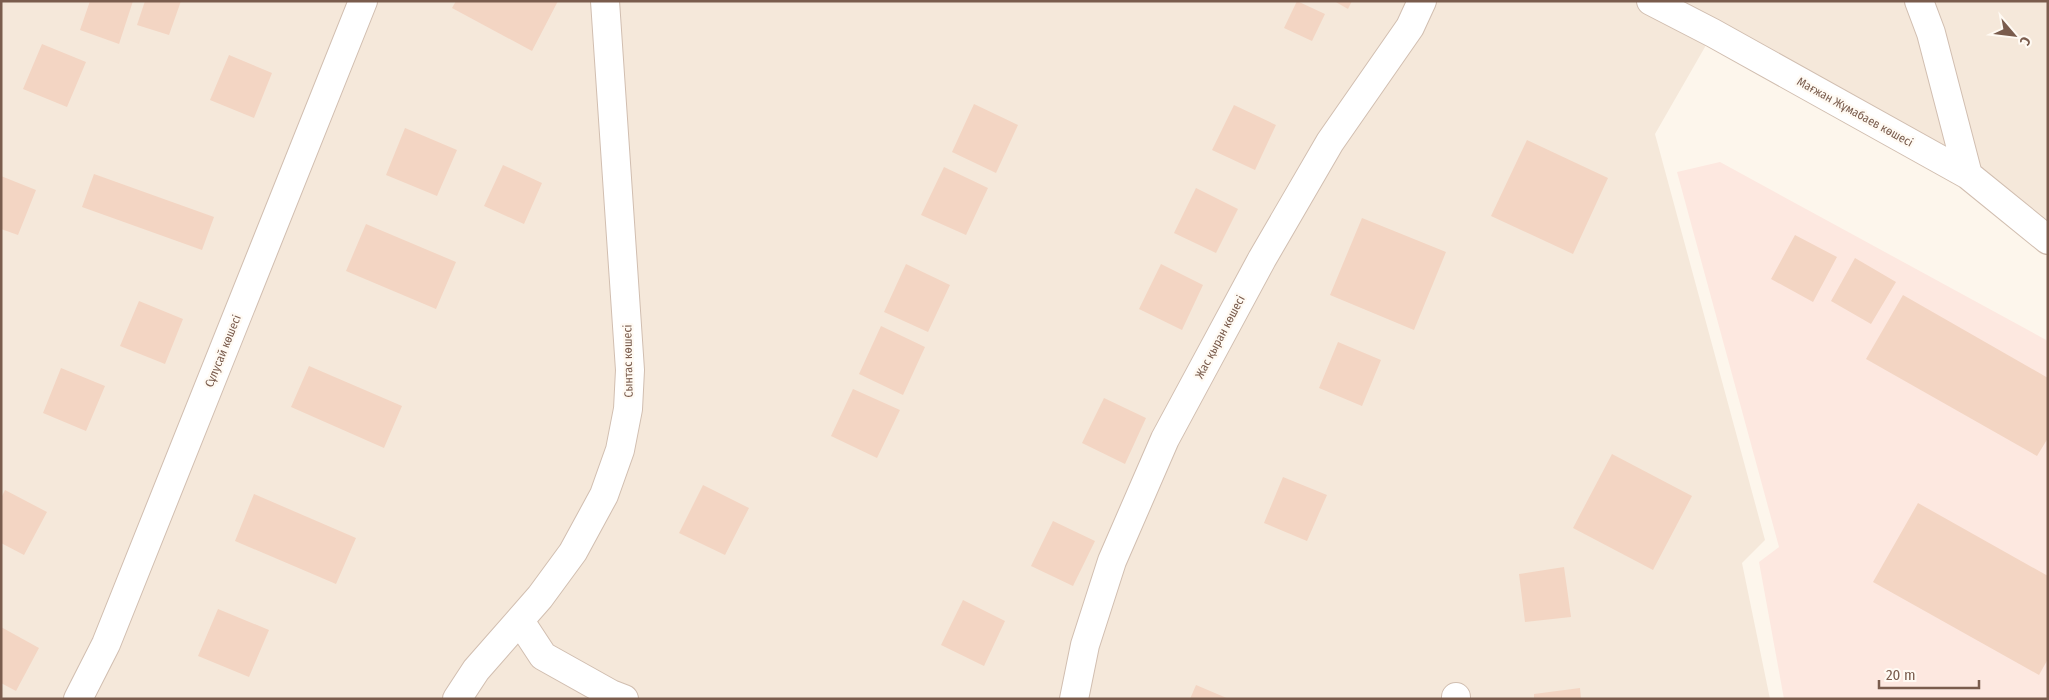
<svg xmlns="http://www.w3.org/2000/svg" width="2049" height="700" viewBox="0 0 2049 700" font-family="'Fira Sans Condensed',sans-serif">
<rect width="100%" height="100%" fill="#fdf6ec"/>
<path fill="#f5e8da" d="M1,1H2048V240L1713,33L1655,134L1765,540L1742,563L1770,699H1Z"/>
<path fill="#fde8e0" d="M1720,162L2048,341V699H1784L1759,562L1779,547L1677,172Z"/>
<path fill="#f3d5c3" d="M90,1H133L119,44L80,30Z
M145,1H181L169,35L137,25Z
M456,1H558L532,51L452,8Z
M1297,1L1325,14L1312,41L1284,28Z
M1334,1H1352L1348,9Z
M42,44L86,62L67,107L23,89Z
M229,55L272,73L254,118L210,100Z
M974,104L1018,125L996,173L952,152Z
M1234,105L1276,125L1255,170L1212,150Z
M405,128L457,150L437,196L386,175Z
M1527,140L1608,178L1573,254L1491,216Z
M503,165L542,183L524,224L484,206Z
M944,167L988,188L966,235L921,215Z
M94,174L214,217L202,250L82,207Z
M1,176L36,190L18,235L1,229Z
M1196,188L1238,209L1216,253L1174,233Z
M1362,218L1446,252L1414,330L1330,295Z
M366,224L456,262L436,309L346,271Z
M1795,235L1837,257L1813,302L1771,279Z
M1855,258L1896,282L1871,324L1831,301Z
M906,264L950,285L928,332L884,312Z
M1161,264L1203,285L1182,330L1139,309Z
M1903,295L2048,378V438L2037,456L1866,359Z
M139,301L183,319L165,364L120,346Z
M881,326L925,347L903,395L859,374Z
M1338,342L1381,360L1362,406L1319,388Z
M309,366L402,406L384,448L291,407Z
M61,368L105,386L86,431L43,413Z
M853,389L900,410L877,458L831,436Z
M1104,398L1146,418L1125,464L1082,443Z
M1612,454L1692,496L1653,570L1573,528Z
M1283,477L1327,495L1307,541L1264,523Z
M703,485L749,508L725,555L679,533Z
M5,490L47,512L24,555L1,543V498Z
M254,494L356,538L336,584L235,541Z
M1918,503L2048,576V659L2039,675L1873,582Z
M1053,521L1095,541L1073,586L1031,566Z
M1564,567L1571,617L1525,622L1519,574Z
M963,600L1005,621L984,666L941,645Z
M218,609L269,630L249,677L198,656Z
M1,627L39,648L16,691L1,683Z
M1196,685L1229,699H1190Z
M1580,688L1581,699H1534V694Z"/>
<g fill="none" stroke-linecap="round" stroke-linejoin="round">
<defs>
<path id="minor" d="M1651,1L1713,33L1968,175L2048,240
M1919,1L1931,33L1968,175
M520,621L543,656L611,694L624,699
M1456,697V699
M78,699L106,644L363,1
M457,699L476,670L540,597L573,552L604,495L620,450L628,409L630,370L605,1
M1074,699L1085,645L1112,561L1165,439L1262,259L1330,142L1410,27L1422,1"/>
</defs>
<use href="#minor" stroke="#d1beb0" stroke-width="30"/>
<use href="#minor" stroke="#fff" stroke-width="28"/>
</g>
<g text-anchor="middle" stroke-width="4.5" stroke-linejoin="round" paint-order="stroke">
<g font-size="12" fill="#7a5c4d" stroke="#fffaf3">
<text transform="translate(1855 112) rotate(29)" y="4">Мағжан Жұмабаев көшесі</text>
<text transform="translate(1220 337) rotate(-62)" y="4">Жас қыран көшесі</text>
<text transform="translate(223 351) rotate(-68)" y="4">Сұлусай көшесі</text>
<text transform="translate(628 361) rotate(-91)" y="4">Сынтас көшесі</text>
</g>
</g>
<rect width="2049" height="700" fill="none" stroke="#7a5c4d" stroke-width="5"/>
<g transform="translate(2014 35) rotate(118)" stroke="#fffaf3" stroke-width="4" paint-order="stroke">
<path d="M0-4L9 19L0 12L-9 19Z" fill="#7a5c4d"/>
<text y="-8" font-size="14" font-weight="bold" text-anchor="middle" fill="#7a5c4d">С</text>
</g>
<path d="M1879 680v8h100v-8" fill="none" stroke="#7a5c4d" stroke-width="2.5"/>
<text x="1886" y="680" font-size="15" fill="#7a5c4d" stroke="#fffaf3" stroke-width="4" paint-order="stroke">20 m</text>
</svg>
